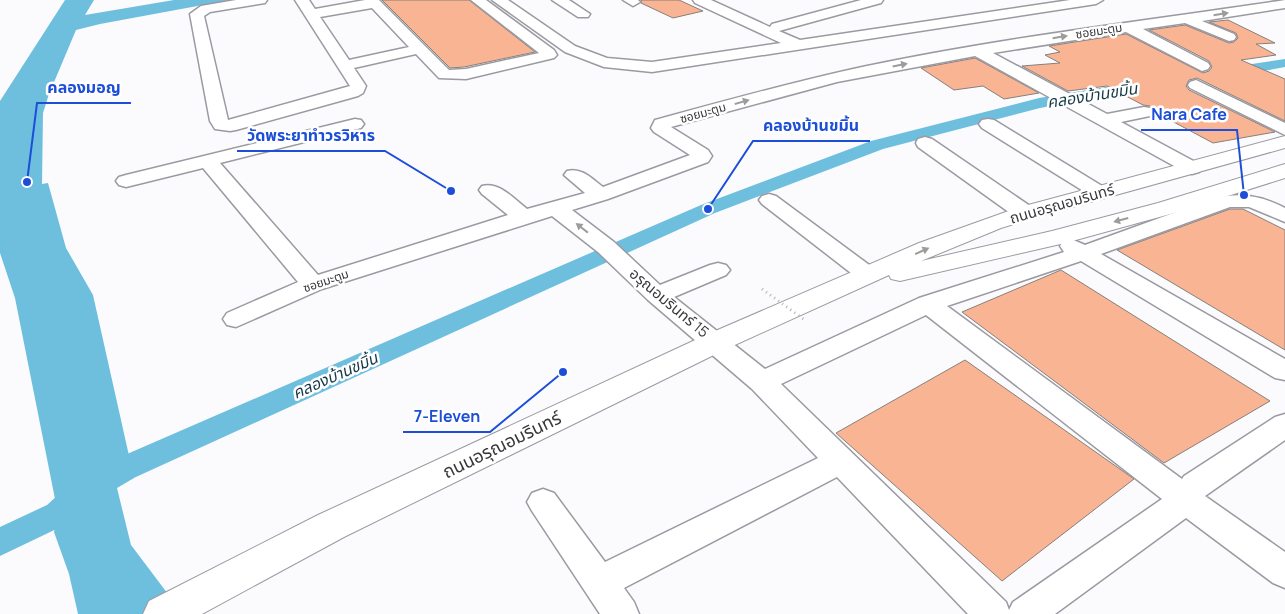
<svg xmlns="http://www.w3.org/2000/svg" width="1285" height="614" viewBox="0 0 1285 614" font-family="Manrope,'Noto Sans Thai',sans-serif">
<rect width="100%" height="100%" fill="#fbfbfe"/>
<path fill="#6ebfde" d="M65,0H94L85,15L174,0H230L100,24L76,30L49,94L43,113L42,184L48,183L66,248L93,295L134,478L117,488L131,545L183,614H78L69,574L54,532L58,514L15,298L0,253V101Z"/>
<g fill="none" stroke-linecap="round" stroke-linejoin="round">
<path fill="#6ebfde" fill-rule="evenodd" d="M1285,59V67L1225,78L1220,76L1217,73L1220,70L1225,68Z
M1148,80L1154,82L1156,85L1154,88L1040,108L883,149L715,213L103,492L69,523L0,556V527L47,505L81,474L701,205L871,141L1039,98Z"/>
</g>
<path fill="#f9b593" stroke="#877f7b" d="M382,0H469L535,52L464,67L450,68Z
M641,0H679L703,11L673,18L641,3Z
M1228,20L1275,43L1256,44L1276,55L1241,60L1285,79V121L1197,78L1189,80L1186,86L1189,90L1275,132L1213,143L1155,112L1150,106L1143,105L1107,86L1068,91L1022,66L1060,63L1045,55L1060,52L1049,46L1126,34L1203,73L1209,71L1212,67L1209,61L1149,30L1185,25L1229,43L1234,42L1238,38L1236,33L1209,22Z
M975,58L1039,93L1004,99L983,86L954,90L921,68Z
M1230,209H1243L1285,230V350L1117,250Z
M1061,270L1270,401L1164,463L962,312Z
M965,360L1134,479L1002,581L836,433Z"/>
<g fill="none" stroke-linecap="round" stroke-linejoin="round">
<defs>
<path id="minor" d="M236,0H267L265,3L210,12L204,16L228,120L350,86L295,0H309L315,9L365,0H379L449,70L466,69L539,53L471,0H486L554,50L557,55L554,58L466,79L439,78L416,54L354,68L366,86L363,93L358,96L236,130L230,131L215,129L210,121L190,14L201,6ZM372,8L409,47L349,60L320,17Z
M492,0H508L575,46L607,58L652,62L781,43L695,3L693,0H711L770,27L772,24L861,0H883L881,3L779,31L800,40L1070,0H1103L1096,4L652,72L604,67L565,52Z
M552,0H569L590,14L588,17H578Z
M623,0H638L640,2L633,6Z
M1285,0V8L1202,21L1234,34L1236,37L1234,40L1229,41L1185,23L1143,29L1208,63L1210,66L1208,69L1202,71L1126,32L993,53L1107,114L1144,107L1150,108L1153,112L1150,116L1121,122L1199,164L1202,168L1199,172L1192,174L1185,172L975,56L837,82L671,127L708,150L712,156L708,162L608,199L572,210L614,242L660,285L710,265L718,263L726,265L730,270L726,275L674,297L765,369L919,298L1064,252L1060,246L1063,241L1071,239L1085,245L1212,199C1239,192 1260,195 1285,208V222L1249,207H1230L1101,254L1285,359V380L1275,378L1081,261L947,306L1182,479L1184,476L1275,417L1285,414V440L1205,496L1285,552V588L1273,583L1186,518L1055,614H968L837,477L624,588L634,602L639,614H600L532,511L527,502L532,493L543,489L554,493L605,562L818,458L752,389L648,300L598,252L552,216L322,289L236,327L227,325L223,319L227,313L298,282L203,168L126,187L119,185L116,181L119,177L126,175L355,119L361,120L364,124L361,128L220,163L318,275L508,215L482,194L479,190L482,186C499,181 514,199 527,209L585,193L564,175L567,171C582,167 592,179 603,187L690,155L654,132L651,128L655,120C725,101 796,81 867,66C1005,37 1146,21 1285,0ZM926,315L1162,499L1013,602L1009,610L1006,602L781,384Z
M1196,80L1285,123V135L1190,88L1188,85L1190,82Z
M988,119L994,120L1107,189L1110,193L1107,197L1100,199L1093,197L982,128L979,124L982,120Z
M925,137L932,139L1033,208L1036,213L1033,218L1025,219L1017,218L918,147L916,143L918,139Z
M769,194L776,196L876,270L880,275L876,280L868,282L860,280L762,204L759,200L762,196Z"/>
<path id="major" d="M1285,136V148L1033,218L1001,228L921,261L1052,231L1158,203L1285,164V178L1174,213L1065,243L900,281L891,279L889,275L726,349L344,537L202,614H143L149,601L318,515L706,335L919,243L1017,208Z"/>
</defs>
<use href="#minor" stroke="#9a9aa2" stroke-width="3"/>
<use href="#major" stroke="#9a9aa2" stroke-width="2"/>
<use href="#minor" fill="#fff" fill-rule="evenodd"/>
<use href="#major" fill="#fff" fill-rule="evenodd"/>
<path stroke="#b4b4b7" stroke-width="3" stroke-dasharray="1 4" stroke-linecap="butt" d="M762,289L806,321"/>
</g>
<defs><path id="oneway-solid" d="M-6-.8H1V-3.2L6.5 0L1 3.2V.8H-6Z" transform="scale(1.25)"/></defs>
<g fill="#9c9c9d">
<use href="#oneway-solid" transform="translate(1221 14) rotate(-9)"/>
<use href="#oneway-solid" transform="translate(1060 37) rotate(-9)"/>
<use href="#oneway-solid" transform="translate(900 65) rotate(-11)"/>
<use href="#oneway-solid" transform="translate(742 102) rotate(-16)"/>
<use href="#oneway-solid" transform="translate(1121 220) rotate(165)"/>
<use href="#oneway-solid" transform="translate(582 228) rotate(-142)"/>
<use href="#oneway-solid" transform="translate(922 251) rotate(-24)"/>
</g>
<g text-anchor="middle" stroke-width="5" stroke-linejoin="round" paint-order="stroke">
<g font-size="12" fill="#38383b" stroke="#fff">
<text transform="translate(1099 31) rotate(-9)" y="4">ซอยมะตูม</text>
<text transform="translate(703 113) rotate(-16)" y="4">ซอยมะตูม</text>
<text transform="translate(326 281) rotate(-19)" y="4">ซอยมะตูม</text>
</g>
<g font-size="15" fill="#38383b" stroke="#fff">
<text transform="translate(1062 204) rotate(-16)" y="5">ถนนอรุณอมรินทร์</text>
<text transform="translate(669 303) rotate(40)" y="5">อรุณอมรินทร์ 15</text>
</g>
<g font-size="16" font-style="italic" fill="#133946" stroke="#fff">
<text transform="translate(1092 95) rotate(-9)" y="6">คลองบ้านขมิ้น</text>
<text transform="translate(335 375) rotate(-24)" y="6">คลองบ้านขมิ้น</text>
</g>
<g font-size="18" fill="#38383b" stroke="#fff">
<text transform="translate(502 445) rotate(-26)" y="6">ถนนอรุณอมรินทร์</text>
</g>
</g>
<path fill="none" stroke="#1d4ed8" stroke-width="2" d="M27 182L37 103H131M1244 195L1237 130H1141M708 209L753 141H870M451 191L385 151H237M563 372L490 432H403"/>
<g fill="#1d4ed8" stroke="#fff" stroke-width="2">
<circle cx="27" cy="182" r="5"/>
<circle cx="1244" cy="195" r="5"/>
<circle cx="708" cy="209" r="5"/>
<circle cx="451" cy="191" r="5"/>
<circle cx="563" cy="372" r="5"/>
</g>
<g font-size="16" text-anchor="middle" font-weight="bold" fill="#1d4ed8" stroke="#fff" stroke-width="5" stroke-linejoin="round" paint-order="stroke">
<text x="84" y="93">คลองมอญ</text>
<text x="1189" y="120">Nara Cafe</text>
<text x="811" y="131">คลองบ้านขมิ้น</text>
<text x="311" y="141">วัดพระยาทําวรวิหาร</text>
<text x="447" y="422">7-Eleven</text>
</g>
</svg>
